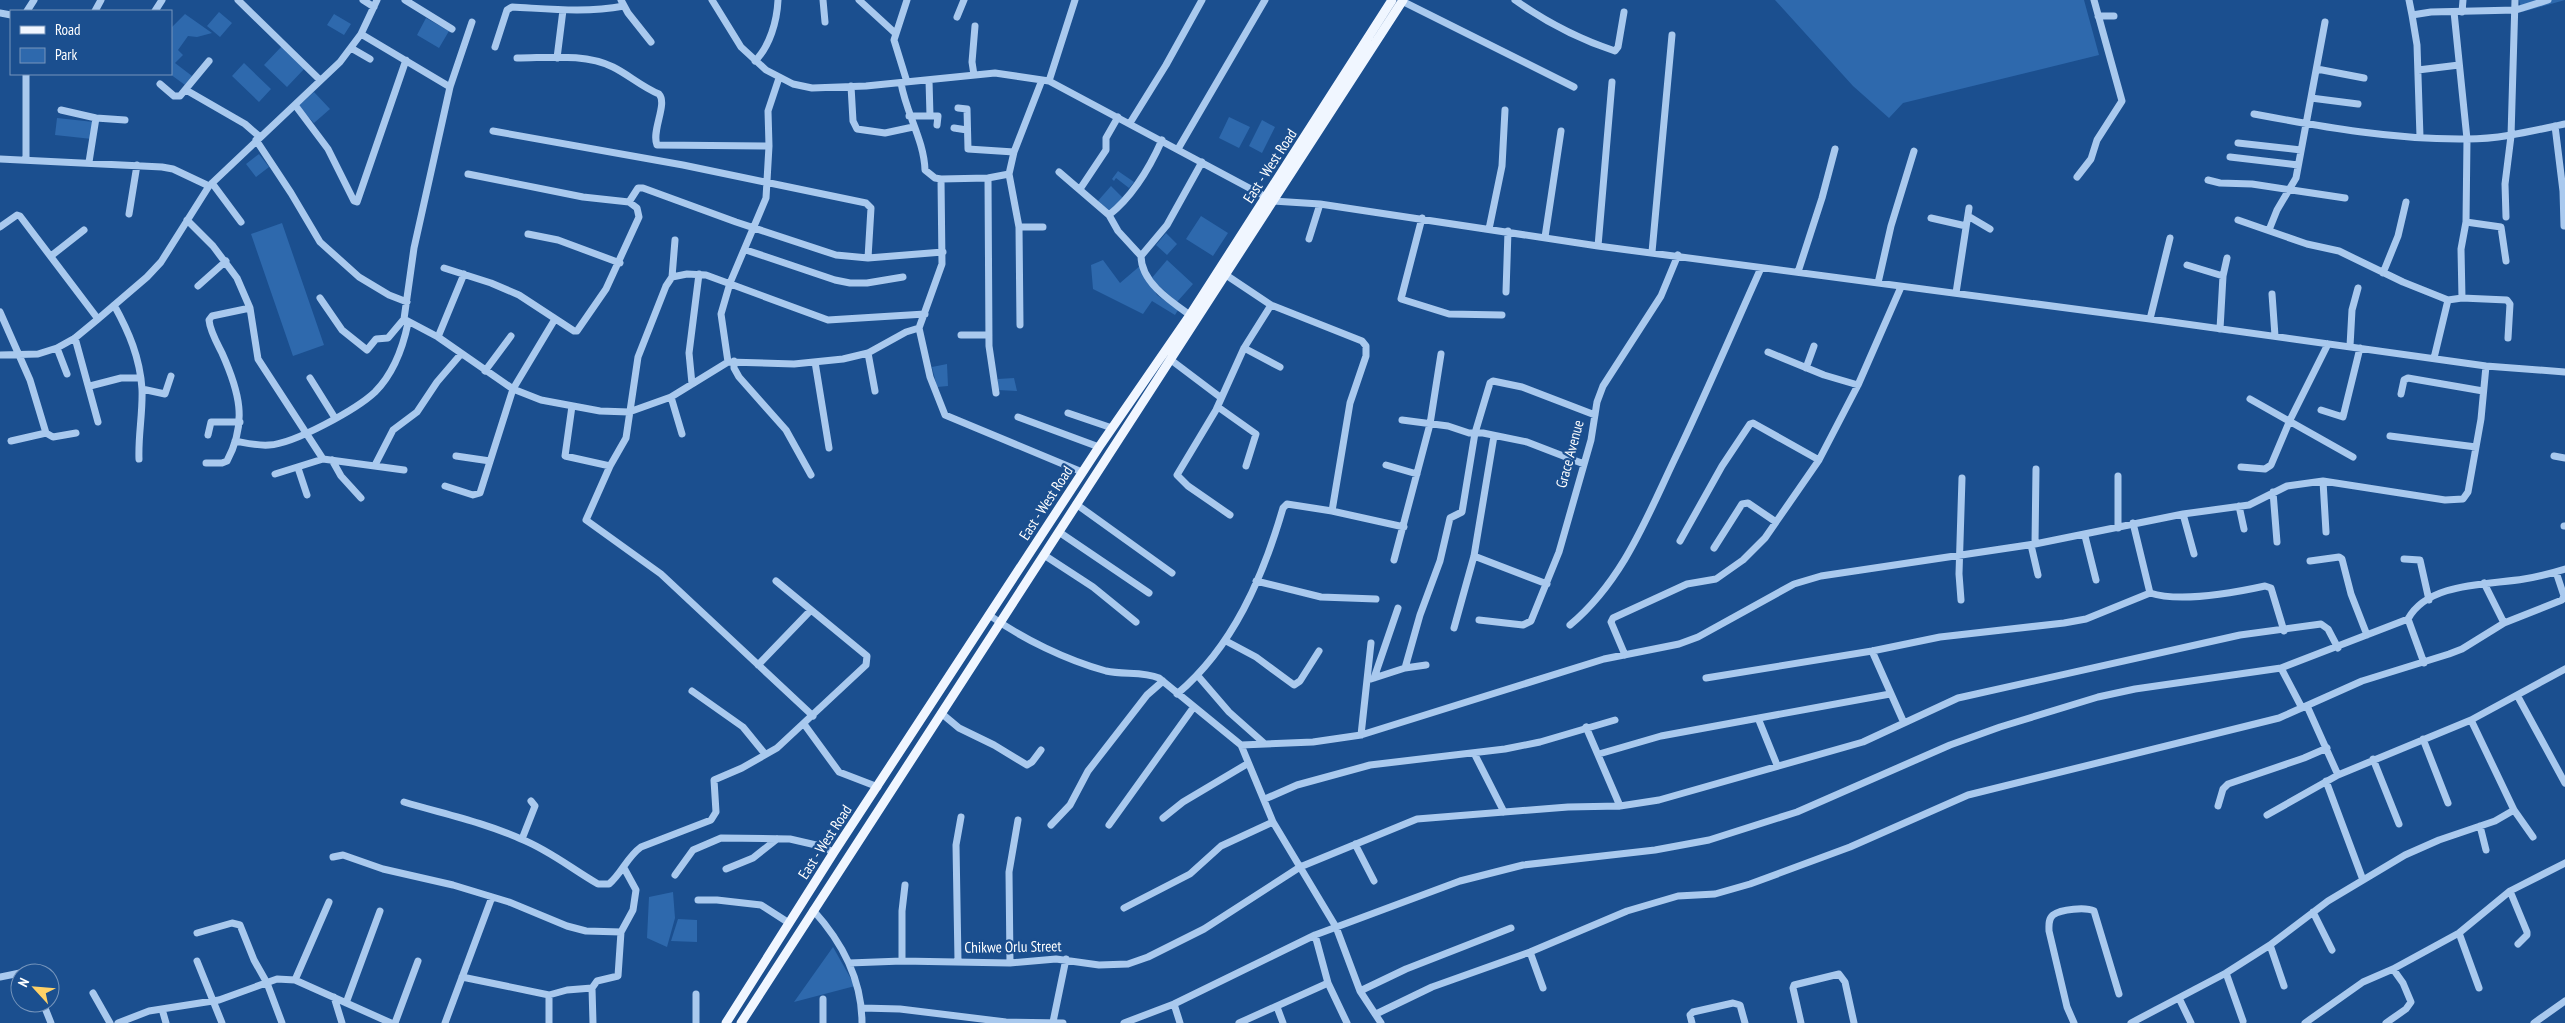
<svg xmlns="http://www.w3.org/2000/svg" width="2565" height="1023" viewBox="0 0 2565 1023" font-family="'PT Sans Narrow',sans-serif">
<rect width="100%" height="100%" fill="#1b4f8f"/>
<path fill="#2e69ad" d="M1775,0H2084L2099,55L1903,103L1889,118L1853,86Z
M2519,0H2565L2522,12Z
M219,12L232,23L220,37L207,26Z
M185,14L212,33L197,37L188,36L178,50L183,55L175,63L192,76L185,85L170,74L171,28Z
M334,14L351,24L344,35L327,25Z
M426,18L449,31L439,48L417,35Z
M282,46L305,68L287,87L264,65Z
M244,63L271,89L259,102L232,76Z
M314,92L330,109L314,123L298,106Z
M1229,117L1250,127L1239,148L1219,138Z
M57,118L94,122L92,139L55,135Z
M1262,120L1275,127L1262,153L1249,146Z
M259,154L269,167L256,177L246,164Z
M1118,171L1134,182L1129,188L1116,178L1114,181L1112,179Z
M1111,186L1123,198L1110,213L1097,202Z
M1201,216L1228,233L1213,256L1186,239Z
M282,223L324,345L293,356L251,234Z
M1166,233L1177,244L1167,255L1156,245Z
M1103,260L1120,283L1141,265L1157,295L1178,310L1175,315L1152,301L1143,314L1093,289L1091,265Z
M1167,260L1193,284L1177,302L1151,279Z
M947,364L948,386L937,387L932,367Z
M1014,378L1017,391L998,390V379Z
M673,892L675,918L667,947L647,938L649,897Z
M678,919L697,920V942L671,941Z
M833,947L855,986L794,1002Z"/>
<g fill="none" stroke-linecap="round" stroke-linejoin="round">
<path stroke="#a9c9ee" stroke-width="7" d="M238,0L320,80
M363,0L374,7
M405,0L452,29
M621,0L628,13L651,42
M712,0L741,47L766,70L793,84L812,88L866,86L995,73L1049,81L1266,197
M823,0L825,22
M859,0L895,33
M907,0L894,40L907,82
M1515,0C1546,22 1579,39 1615,51L1618,47L1624,12
M2409,0L2412,15
M1402,1L1574,87
M27,11L34,0
M95,11L101,0
M155,11L162,0
M2454,12L2467,139L2466,222L2461,249L2462,298
M2462,12L2463,0
M0,13L11,15
M2098,16H2114
M957,17L964,0
M361,34L450,87
M495,47L507,10L512,7C551,9 585,13 624,6
M351,48L370,59
M517,58C548,58 584,53 613,67C629,75 642,87 659,94C668,104 651,131 657,145L769,146
M557,58L563,10
M755,61C770,46 777,21 778,0
M2317,69L2364,78
M2418,70L2459,65
M974,75L972,62L975,26
M1049,81L1075,0
M901,83C906,113 924,140 925,170L935,178L941,179
M160,84L174,96H180L209,61
M851,86L853,121L857,129L885,133L913,127
M186,90L245,124L260,137
M2311,98L2358,104
M295,105L328,149L354,201L357,202L406,60
M958,108L967,109L968,149L1014,152
M61,110L96,118L125,120
M2254,114C2323,127 2396,140 2467,139C2500,139 2532,131 2565,124
M909,116H930L929,80
M930,116H938L937,125
M1130,123L1166,65L1202,0
M2555,126L2563,191L2564,226
M954,128L967,130
M493,131L683,165L866,203L871,208L868,258
M2420,137L2417,45L2412,15L2431,12L2516,10L2548,0
M256,140L291,193L320,242L359,277L389,295L407,302
M2238,143L2301,150
M1178,149L1265,0
M2230,157L2298,165
M0,159L162,167L173,169L209,186
M26,160V74
M89,162L96,118
M1059,172L1109,215L1118,231L1141,256C1141,282 1170,301 1190,315
M1009,174L988,178L941,179L942,264L919,328L930,377L945,415L1082,472
M2077,177L2091,159L2097,140L2122,101L2094,0
M988,178L989,346L996,393
M2208,180L2220,183L2252,184L2345,198
M212,183L241,222
M1080,189L1106,150V138L1118,117
M1273,201L1320,204L1598,246L2150,319L2486,366L2565,372
M629,202L638,188H643L736,222L836,255L868,258L943,252
M129,214L137,165
M1109,215C1133,196 1150,167 1162,140
M1968,216L1990,229
M2506,217L2505,184L2511,136L2515,0
M1422,218L1401,299L1449,314L1502,315
M1931,218L1966,226
M187,220L213,246L237,278L250,308L258,359L323,459
M2238,220L2307,244L2339,251L2403,282L2448,300L2462,298L2507,300L2510,304L2508,338
M2466,222L2501,227L2506,261
M0,227L17,215L20,216L98,319
M1019,227H1043
M1489,229L1502,166L1505,110
M2269,230L2277,210L2296,178L2325,22
M528,234L558,240L620,263
M1545,237L1561,131
M1309,239L1320,204
M675,240L672,277L666,286L638,357L626,438L610,466L586,520L661,574L813,716
M1598,246L1612,82
M746,250L835,280L850,283H867L903,277
M1652,252L1672,35
M51,256L84,230
M1141,256L1167,225L1202,162
M2187,265L2223,276
M444,268L491,283L519,295L574,331H577L606,289L639,217L637,208L629,202L583,197L468,174
M1798,272L1822,198L1835,149
M2383,273L2398,236L2406,202
M1226,275L1271,305L1362,341L1366,346V356L1350,403L1332,511
M672,277L687,274L706,275L828,320L925,314
M1878,283L1891,226L1914,151
M198,286L226,261
M1506,292L1508,231
M1956,293L1969,208
M2272,294L2275,336
M320,298L342,330L367,350L376,339L388,338L404,319L414,248L450,87L472,22
M114,305C129,332 140,358 142,389C143,412 138,436 139,459
M0,312L30,380L46,433L53,437L76,433
M404,319L438,337L513,389L541,400L600,411L629,412L671,397L728,362L794,364L843,359L868,353L906,332L919,328
M2150,319L2170,238
M1020,325L1019,227L1009,174L1014,152L1042,80
M2220,329L2223,276L2227,258
M961,335H989
M438,337L464,274
M75,338L98,422
M2350,346L2352,310L2358,288
M57,348L67,374
M1244,348L1280,367
M1768,352L1824,375L1858,385
M868,353L875,391
M0,355L38,354L57,348L75,338L98,319L147,277L161,262L209,186L340,62L361,34L377,0
M2434,358L2448,300
M1171,360L1220,397
M734,361V368L739,377L786,430L811,475
M728,362L721,314L730,283L766,198L769,146L768,111L779,78
M815,362L829,448
M1806,368L1814,346
M485,371L511,336
M310,378L335,418
M692,384L689,353L699,274
M90,386L121,378H140
M142,389L165,394L171,376
M2401,394L2404,380L2408,378L2483,391
M671,397L682,434
M2250,399L2353,457
M572,406L565,456L610,466
M1218,407L1256,434L1246,466
M2321,410L2343,417L2360,348
M1068,413L1112,428
M1018,417L1099,447
M1402,420L1448,426L1469,433H1483L1527,442L1584,464
M208,435L211,422H240
M2390,436L2476,447
M11,441L46,433
M235,441C246,443 258,446 269,445C294,444 357,409 375,392C393,374 403,347 408,323
M456,456L490,461
M2554,456L2565,458
M332,460L341,476L361,498
M206,463H222L227,461C248,422 239,391 222,353C217,343 210,331 209,320L212,316L250,308
M375,465L393,430L417,412L437,382L461,354
M1386,465L1417,474
M2241,467L2265,469L2271,465L2290,420L2328,344
M298,468L307,495
M275,474L323,459L404,470
M2323,481L2326,532
M445,486L473,495L480,493L513,389L555,319
M2273,492L2277,542
M1076,504L1172,573
M2239,506L2244,529
M2183,514L2194,554
M1230,515L1188,486L1177,475L1216,410L1244,348L1271,305
M2133,523L2150,593
M2564,526H2565
M2118,528V476
M1059,532L1149,593
M2085,536L2096,580
M1680,541L1722,466L1750,424L1753,423L1819,460
M2035,544L2036,469
M2031,545L2038,575
M1714,548L1742,504L1748,503L1776,522
M1044,555L1093,587L1136,622
M1474,556L1547,584
M2404,559L2420,560L2429,600
M1394,560L1430,424L1441,354
M2310,561L2339,557L2342,559L2351,594L2367,635
M1256,581L1321,597L1376,599
M2484,583L2504,623
M1961,600L1959,574L1962,478
M989,615C1023,639 1066,660 1106,671C1124,675 1143,671 1159,678L1241,745L1273,822L1336,927L1360,991L1381,1023
M2408,619L2424,663
M1479,620L1523,625L1531,621L1559,552L1591,440L1597,402L1603,386L1661,296L1678,255
M1570,625C1626,578 1649,511 1680,448C1708,389 1734,328 1761,268
M1454,628L1474,556L1494,436
M1226,641L1256,657L1294,685L1300,681L1319,651
M1872,651L1904,723
M1625,655L1611,622L1613,618L1687,584L1716,579L1743,560L1765,538L1819,460L1858,385L1901,287
M758,665L811,610
M1405,668L1420,615L1440,561L1450,518L1462,512L1475,433L1490,383L1493,381L1522,387L1595,415
M2281,668L2302,708
M1198,676L1229,712L1265,744
M1374,678L1398,608
M1706,678L1872,651L1940,637L2064,623L2086,619L2150,593C2181,603 2233,593 2265,586L2271,588L2284,631
M1371,679L1405,668L1426,665
M692,691L743,727L765,754
M1177,694C1233,647 1263,577 1283,508L1287,504L1332,511L1404,527
M2517,695L2565,783
M2307,706L2338,775
M941,713L959,728L994,745L1027,765L1032,762L1041,750
M1758,718L1777,765
M2471,720L2514,810L2533,837
M804,724L839,772L878,787
M1586,727L1620,806
M1361,735L1371,643
M2423,739L2448,803
M1241,745L1313,742L1361,735L1604,659L1679,644L1698,637L1794,584L1821,576L2035,544L2183,514L2249,505L2287,486L2323,481L2445,500L2463,499L2468,492L2481,419L2486,366
M1474,753L1504,812
M1599,754L1661,736L1890,694
M2373,759L2399,824
M2326,781L2363,880
M1265,799L1297,785L1370,765L1505,749L1540,742L1615,720
M404,802C444,814 483,822 521,839C549,850 572,869 598,884H609C622,873 627,857 641,847L711,820L716,812L714,780L742,768L777,748L866,665L867,656L776,581
M2218,806L2223,789L2228,784L2304,758L2327,748
M2267,815L2338,775L2471,720L2565,669
M1163,818L1183,802L1247,764
M1051,825L1070,805L1088,771L1147,695L1163,681
M1109,825L1193,708
M2480,826L2486,850
M522,839L535,806L531,801
M1355,844L1374,881
M333,857L343,855L383,869L453,885L509,902L567,926L586,931L621,932
M726,869L753,858L777,839
M675,875L693,850L721,838L790,839L816,845L834,852
M2510,891L2527,932V935L2518,944
M698,900H717L761,905L789,923
M1124,908L1190,874L1221,846L1273,822
M813,910C842,942 862,979 862,1023
M2313,912L2332,950
M197,933L232,923L240,925L254,960L267,983L282,1023
M2459,933L2479,988
M1315,935L1328,983L1347,1023
M2270,945L2284,986
M1530,952L1543,988
M197,961L222,1023
M902,961V911L905,885
M958,961L956,845L961,817
M849,963L902,961L1010,963L1056,959L1099,965L1128,964L1148,957L1204,929L1300,867L1417,819L1568,807L1620,806L1659,800L1863,742L1958,698L2240,635L2321,624L2328,629L2338,648
M1010,963L1009,872L1018,820
M2226,973L2243,1021
M0,977L20,973
M462,977L549,995V1023
M295,980L329,902
M1360,991L1406,969L1511,928
M93,993L110,1023
M549,995L567,990L592,988
M334,997L342,1023
M2179,998L2191,1023
M823,999V1023
M43,1003L51,1023
M346,1003L380,911
M1174,1004L1180,1023
M1277,1007L1283,1023
M862,1008L900,1009L1006,1022L1063,1023
M162,1009L166,1023
M1376,1014L1432,987L1530,952L1627,911L1678,896L1715,894L1750,884L1850,847L1968,795L2279,718L2362,681L2449,654L2462,649L2504,623L2562,600L2564,596L2556,572
M1053,1022L1066,959
M118,1023L149,1011L219,1000L277,979L295,980L391,1023
M395,1023L418,961
M445,1023L492,897
M593,1023L592,988L597,981L618,976L621,932L633,910L636,890L624,868
M696,1023V994
M1124,1023L1174,1004L1315,935L1460,881L1523,865L1655,850L1709,840L1797,812L1950,745L2000,727L2098,697L2135,689L2281,668L2408,619C2428,582 2488,585 2524,579C2538,577 2552,573 2565,569
M1239,1023L1328,983
M1692,1023L1690,1015L1693,1012L1733,1003L1740,1005L1745,1023
M1801,1023L1793,988L1794,985L1839,974L1845,982L1854,1023
M2074,1023L2067,1007L2049,931C2049,926 2048,919 2053,915C2061,909 2086,907 2094,911L2119,994
M2131,1023L2226,973L2270,945L2328,901L2405,855L2439,840L2495,821L2514,810
M2305,1023L2363,982L2393,969L2459,933L2510,891L2565,863
M2386,1023L2406,1009L2411,1002L2403,983L2393,969
M2534,1023L2565,1001"/>
<path stroke="#f0f6ff" stroke-width="9" d="M726,1023L834,852L1099,447L1190,315L1392,0
M741,1023L1403,0"/>
</g>
<g text-anchor="middle" stroke-width="4.5" stroke-linejoin="round" paint-order="stroke">
<g font-size="15" fill="#fff" stroke="#1b4f8f">
<text transform="translate(1270 166) rotate(-57)" y="5">East - West Road</text>
<text transform="translate(1570 454) rotate(-75)" y="5">Grace Avenue</text>
<text transform="translate(1046 503) rotate(-57)" y="5">East - West Road</text>
<text transform="translate(825 842) rotate(-57)" y="5">East - West Road</text>
<text transform="translate(1013 947) rotate(-1)" y="5">Chikwe Orlu Street</text>
</g>
</g>
<rect x="10" y="10" width="162" height="65" fill="#1b4f8f" stroke="#7695bc"/>
<rect x="20" y="26" width="25" height="8" fill="#f0f6ff" stroke="#7695bc"/>
<text x="55" y="35" font-size="15" fill="#ffffff">Road</text>
<rect x="20" y="48" width="25" height="15" fill="#2e69ad" stroke="#7695bc"/>
<text x="55" y="60" font-size="15" fill="#ffffff">Park</text>
<g transform="translate(35 988) rotate(296)"><circle r="24" fill="#1b4f8f" stroke="#7695bc"/>
<path d="M0-4L9 19L0 12L-9 19Z" fill="#ffd166"/>
<text y="-8" font-size="14" font-weight="bold" text-anchor="middle" fill="#ffffff">N</text>
</g>
</svg>
